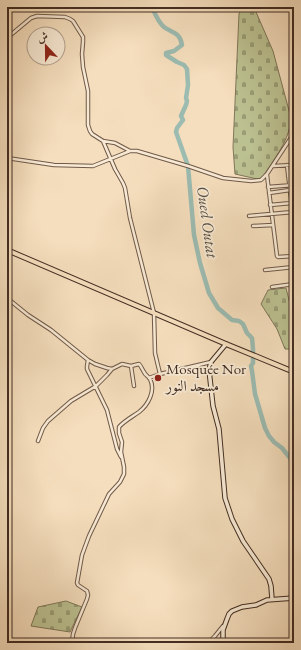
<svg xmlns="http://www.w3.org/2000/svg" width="301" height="650" viewBox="0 0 301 650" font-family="'EB Garamond',Amiri,serif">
<defs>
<pattern id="cemetery-stones" width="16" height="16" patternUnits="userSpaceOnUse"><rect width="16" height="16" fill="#bcc191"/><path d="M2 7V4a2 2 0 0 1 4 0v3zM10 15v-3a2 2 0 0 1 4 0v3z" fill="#9a9d76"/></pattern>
</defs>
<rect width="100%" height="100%" fill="#f5debd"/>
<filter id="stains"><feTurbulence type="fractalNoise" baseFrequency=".005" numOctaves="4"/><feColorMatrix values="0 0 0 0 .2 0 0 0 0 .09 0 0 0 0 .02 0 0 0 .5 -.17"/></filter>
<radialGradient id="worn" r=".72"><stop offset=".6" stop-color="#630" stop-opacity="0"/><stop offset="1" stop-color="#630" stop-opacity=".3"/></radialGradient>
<path fill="url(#cemetery-stones)" stroke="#7f775a" d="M244,7H253L256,12L273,51L291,118C290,140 274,159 262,178L257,179L235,174L233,147L239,14L241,9Z
M286,288L290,304H294V349H285L277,329L261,304L268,290Z
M66,601L82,607L70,632L31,626L38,607Z"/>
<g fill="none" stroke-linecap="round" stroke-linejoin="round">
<path stroke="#9cbcb2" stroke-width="4.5" d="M152,7C155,14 158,22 164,27C172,33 180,32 182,45L174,51L166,53V55L177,62L184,65L187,69L188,85L186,98L187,101L186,105L181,116L183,120L177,128L176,132L188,166L194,235L200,263L209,293L218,308L232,320L239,321L243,324L247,333L252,338L253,349V363L251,366L252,371L255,394L265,428L269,436L274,442L282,448L290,458L294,468
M294,506C290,516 291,527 294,538
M294,581C291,590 289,598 294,607"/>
<defs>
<path id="street" d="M7,38L31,18L37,16L65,17L70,19L73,21L83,37V42L82,54L83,67L88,91V125L90,131L92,134L103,141L115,169L123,183L125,188L130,218L154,313L155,353L160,374
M294,84L292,86L294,93
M103,141L115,143L130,151H137L188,166L223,178L251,181L261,180L267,174L294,133
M7,158L54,165L93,166L130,151
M287,165L294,224
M273,166L294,165
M267,175L277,256L278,257L294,256
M288,176H294
M268,187L294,185
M269,193L290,190
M270,205L292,203
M249,216L293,212
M253,226L273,225
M265,270L294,267
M272,287L294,284
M292,296H294
M7,298L28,315L51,330L88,360L95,364L107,368L112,369L122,364L131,366L139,364C141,366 142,369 144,372C145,375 148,376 150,379C156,391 148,405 139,412C132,417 124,421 119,427V433L122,442L121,452L124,467V474L120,482L109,494L89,536L82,555L77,583L78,585L87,591L88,595L87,599L75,628L73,634L72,643
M88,360L87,366V369L107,410L117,449L121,457
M131,366L134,386
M149,378L160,374L211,362
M38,441L43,428L48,421L71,401L96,386L107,375L112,369
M208,643L215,636L223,626"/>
<path id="secondary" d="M226,344L211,362L209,370L213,406L219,429L225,498L232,519L243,541L269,579L271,586L272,599
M225,643L223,638V630L227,619L229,614L232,611L242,607L256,605L267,600L294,598"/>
<path id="primary" d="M7,250L226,344L294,372"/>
</defs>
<use href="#street" stroke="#6f594a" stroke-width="4.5"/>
<use href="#secondary" stroke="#422d23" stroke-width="5.5"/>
<use href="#primary" stroke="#422d23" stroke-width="6"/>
<use href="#street" stroke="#f8ead4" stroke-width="2.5"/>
<use href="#secondary" stroke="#f8ead4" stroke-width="3.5"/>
<use href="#primary" stroke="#f5debd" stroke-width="4"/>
</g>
<circle fill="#8f2418" stroke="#f8ead4" stroke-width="1.5" cx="158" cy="378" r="4"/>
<g text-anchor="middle" stroke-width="3.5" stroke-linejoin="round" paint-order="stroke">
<g font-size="15" fill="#422d23" stroke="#f8ead4" text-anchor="start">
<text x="166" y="374">Mosquée Nor<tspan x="166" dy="17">مسجد النور</tspan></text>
</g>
<g font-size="16" font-style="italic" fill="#585147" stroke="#f8ead4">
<text transform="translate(208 222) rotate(82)" y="6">Oued Outat</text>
</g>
</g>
<rect width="301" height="650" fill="none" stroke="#f5debd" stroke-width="24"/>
<rect x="8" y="8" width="285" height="634" fill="none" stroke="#422d23" stroke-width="2"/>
<rect x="12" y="12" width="277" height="626" fill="none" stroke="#422d23"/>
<g transform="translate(46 46) rotate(338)"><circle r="19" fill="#f8ead4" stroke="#af9e8d"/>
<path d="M0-3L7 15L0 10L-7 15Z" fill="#8f2418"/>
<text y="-6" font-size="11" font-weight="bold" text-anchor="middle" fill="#422d23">ش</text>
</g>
<rect width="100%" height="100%" filter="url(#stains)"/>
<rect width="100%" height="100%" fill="url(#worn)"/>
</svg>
